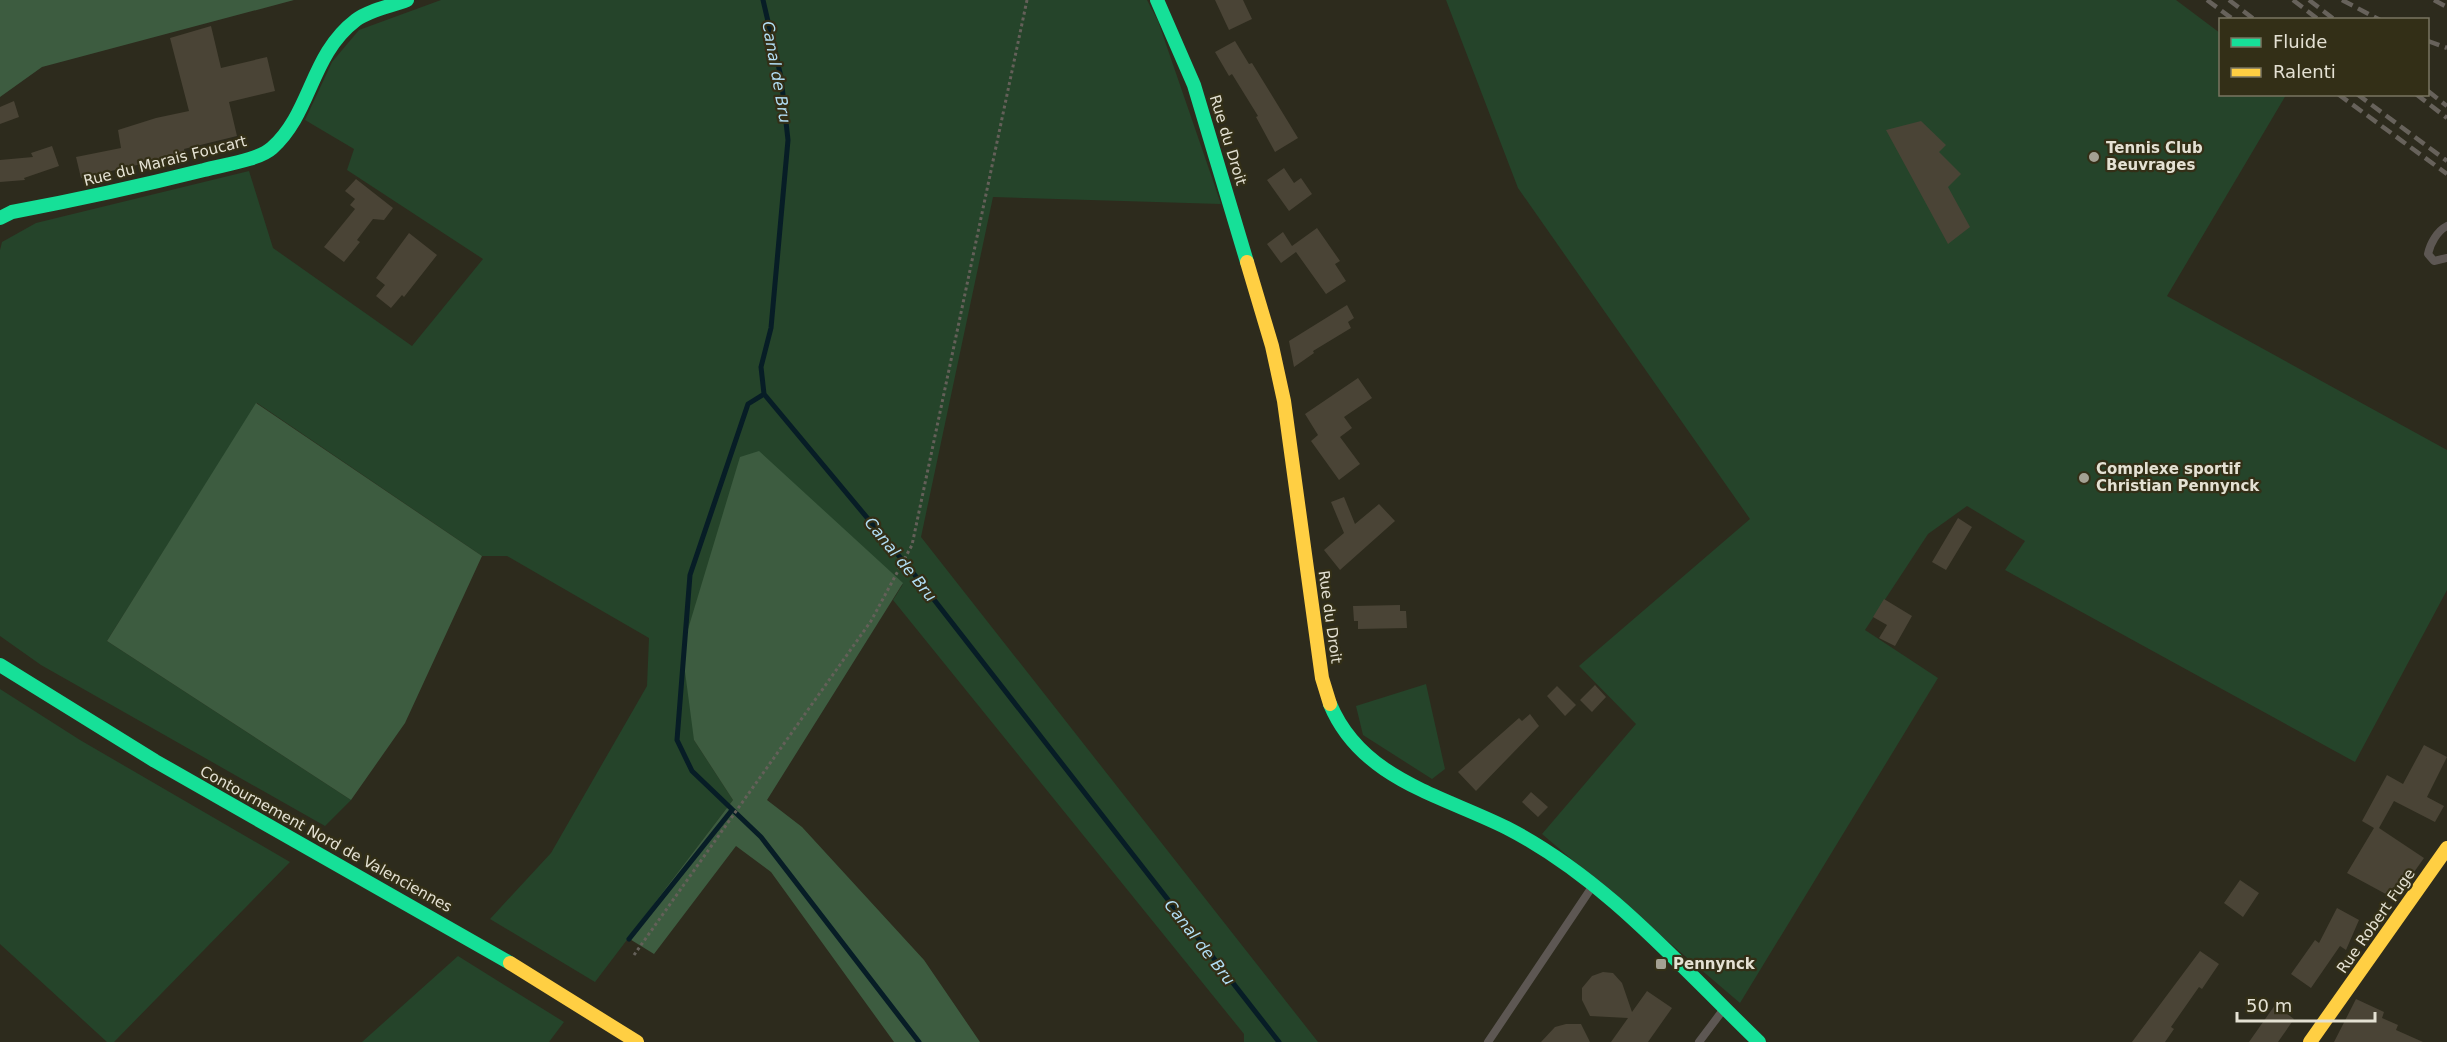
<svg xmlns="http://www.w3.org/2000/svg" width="2447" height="1042" viewBox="0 0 2447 1042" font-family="'DejaVu Sans',sans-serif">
<rect width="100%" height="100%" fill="#2d2b1d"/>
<path fill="#25442a" d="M441,0H1147L1158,21L1221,204L993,197L921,537L1318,1042H1244V1034L893,600L903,584L694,740L733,800L595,982L490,919L551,853L647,686L649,638L507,556H482L257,403L107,641L351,800L325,826L41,665L0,636V250L2,242L36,223L249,171L273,248L412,346L483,259L347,170L354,149L305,120L332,62L359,30Z
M1446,0H2176L2220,33V94L2286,95L2167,296L2447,450V590L2355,762L2005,570L2025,541L1967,506L1928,534L1865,630L1938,678L1740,1003L1542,834L1636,724L1579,666L1750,519L1518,188Z
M1426,684L1445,769L1432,779L1363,735L1356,706Z
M0,689L80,740L290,862L114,1042H107L0,944Z
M458,956L564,1022L549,1042H362Z"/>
<path fill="#3d5c40" d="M0,0H294L42,67L0,97Z
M256,403L482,556L405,723L351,800L107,641Z
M759,451L903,583L767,800L802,827L924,960L980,1042H894L771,872L736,846L654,954L628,938L733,800L694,740L682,649L740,457Z"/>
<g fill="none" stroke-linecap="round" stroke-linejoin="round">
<path stroke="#071d26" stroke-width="5" d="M763,0L781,77L788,140L771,328L761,367L764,394L914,574L1279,1042
M764,394L748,404L690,575L677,740L692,771L761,837L919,1042
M629,939L732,810"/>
</g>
<path fill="#4a4436" d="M1215,0H1243L1252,19L1229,30Z
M211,26L221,68L267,57L275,91L229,102L237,136L184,149L186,158L147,167L146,163L81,178L76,157L121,148L118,130L156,118L189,111L170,38Z
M1235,41L1249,64L1252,63L1298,138L1275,152L1256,117L1258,116L1232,74L1229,76L1215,52Z
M14,101L19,117L0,124V107Z
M1921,121L1946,145L1939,152L1961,174L1948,187L1970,227L1948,244L1886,130Z
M52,146L59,166L24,178L25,180L0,182V160L33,157L31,153Z
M1284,168L1294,183L1301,178L1312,194L1289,211L1267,180Z
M356,179L393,208L384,220L373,219L357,240L360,242L344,262L324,247L355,209L350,205L355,199L345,191Z
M1317,228L1340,261L1335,264L1346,281L1326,294L1296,252L1281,263L1267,244L1283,232L1292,246Z
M409,233L437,255L404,297L402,295L391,308L376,296L385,285L376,278Z
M1347,305L1354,318L1348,322L1351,328L1313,351L1314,353L1294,367L1289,341Z
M1358,378L1372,398L1344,417L1352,428L1340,437L1360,464L1339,480L1311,441L1318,435L1305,414Z
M1344,497L1355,524L1379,504L1395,521L1340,570L1324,550L1344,533L1331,502Z
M1958,518L1972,527L1946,570L1932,562Z
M1884,599L1912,616L1895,646L1879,638L1887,625L1873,617Z
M1400,605V611H1406L1407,628L1358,629V621H1354L1353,606Z
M1595,685L1606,697L1592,712L1580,700Z
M1557,686L1576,705L1565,716L1547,696Z
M1530,714L1539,726L1476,791L1458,772L1519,718L1522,721Z
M2424,745L2447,757L2427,797L2444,806L2435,822L2394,801L2379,828L2424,858L2395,899L2347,873L2374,828L2362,821L2387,775L2403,784Z
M1531,792L1548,807L1538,817L1522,802Z
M2240,880L2259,893L2243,917L2224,903Z
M2337,908L2359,920L2346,950L2340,946L2311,988L2291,974L2315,940L2319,943Z
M2200,951L2219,964L2202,989L2199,987L2171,1027L2174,1029L2165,1042H2132Z
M1603,972L1613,973L1622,983L1632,1012L1647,991L1672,1008L1648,1042H1611L1628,1018L1590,1016L1582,1000V988L1592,976Z
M2356,999L2384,1012L2382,1018L2398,1025L2396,1030L2423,1042H2334Z
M2275,1005L2294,1019L2278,1042H2249Z
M1566,1024H1581L1590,1042H1541L1555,1027Z"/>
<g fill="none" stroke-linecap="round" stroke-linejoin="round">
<path stroke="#646059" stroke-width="3" stroke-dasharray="3 3" stroke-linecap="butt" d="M634,955L871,621L912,545L1027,0"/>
<path stroke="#5d5753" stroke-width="8" d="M2447,226C2437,231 2430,244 2428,254L2434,261L2447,258
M1488,1042L1592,887
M1699,1042L1723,1010"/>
<path stroke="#16e098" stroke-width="14" d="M1157,0L1194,85L1247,262
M0,218L12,212C76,200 140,186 204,170C222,165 259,160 272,148C312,112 310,55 356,20C369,10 392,6 407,0
M0,665L155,761L510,963
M1330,704C1361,779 1441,795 1507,828C1606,879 1680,966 1759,1042"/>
<path stroke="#ffcf43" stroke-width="14" d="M1247,262L1272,346L1284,401L1322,678L1330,704
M510,963L637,1042
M2310,1042L2447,848"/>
<path stroke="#67625b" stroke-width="4.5" stroke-dasharray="12 6" stroke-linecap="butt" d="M2207,0L2234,20
M2229,0L2255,20
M2293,0L2319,20
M2309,0L2335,20
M2342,0L2380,20
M2434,0L2447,7
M2428,41L2447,48
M2428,91L2447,106
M2338,94L2447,174
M2357,94L2447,161
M2416,94L2447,118"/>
</g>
<g fill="#a4a193" stroke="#332f17" stroke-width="2">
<circle cx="2094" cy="157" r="6"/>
<circle cx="2084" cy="478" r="6"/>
<rect x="1655" y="958" width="12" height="12" rx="3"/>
</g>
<g text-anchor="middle" stroke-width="4.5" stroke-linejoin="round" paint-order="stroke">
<g font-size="15" fill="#e4e1d3" stroke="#332f17">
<text transform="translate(1228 140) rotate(73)" y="5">Rue du Droit</text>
<text transform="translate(165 161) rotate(-14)" y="5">Rue du Marais Foucart</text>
<text transform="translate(1330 617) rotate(82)" y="5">Rue du Droit</text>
<text transform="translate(326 839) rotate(29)" y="5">Contournement Nord de Valenciennes</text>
<text transform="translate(2376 921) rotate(-55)" y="5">Rue Robert Fuge</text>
</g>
<g font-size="15" font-weight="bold" fill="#e4e1d3" stroke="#332f17" text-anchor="start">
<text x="2106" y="153">Tennis Club<tspan x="2106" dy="17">Beuvrages</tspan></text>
<text x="2096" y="474">Complexe sportif<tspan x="2096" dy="17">Christian Pennynck</tspan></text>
<text x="1673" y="969">Pennynck</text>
</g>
<g font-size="16" font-style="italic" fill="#b2def5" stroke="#332f17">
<text transform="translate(777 72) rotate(80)" y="6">Canal de Bru</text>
<text transform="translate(901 559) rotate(51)" y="6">Canal de Bru</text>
<text transform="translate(1200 942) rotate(52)" y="6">Canal de Bru</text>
</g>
</g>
<rect x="2219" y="18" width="210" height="78" fill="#332f17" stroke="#7a7662" stroke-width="1.5"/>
<rect x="2231" y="38" width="30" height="9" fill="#16e098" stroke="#7a7662" stroke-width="1.5"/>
<text x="2273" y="48" font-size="18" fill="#e4e1d3">Fluide</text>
<rect x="2231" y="68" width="30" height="9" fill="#ffcf43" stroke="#7a7662" stroke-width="1.5"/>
<text x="2273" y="78" font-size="18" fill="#e4e1d3">Ralenti</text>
<path d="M2237 1012v9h138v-9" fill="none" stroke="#e4e1d3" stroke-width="3"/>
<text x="2246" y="1012" font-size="18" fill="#e4e1d3" stroke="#332f17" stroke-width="4.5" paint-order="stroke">50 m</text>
</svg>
